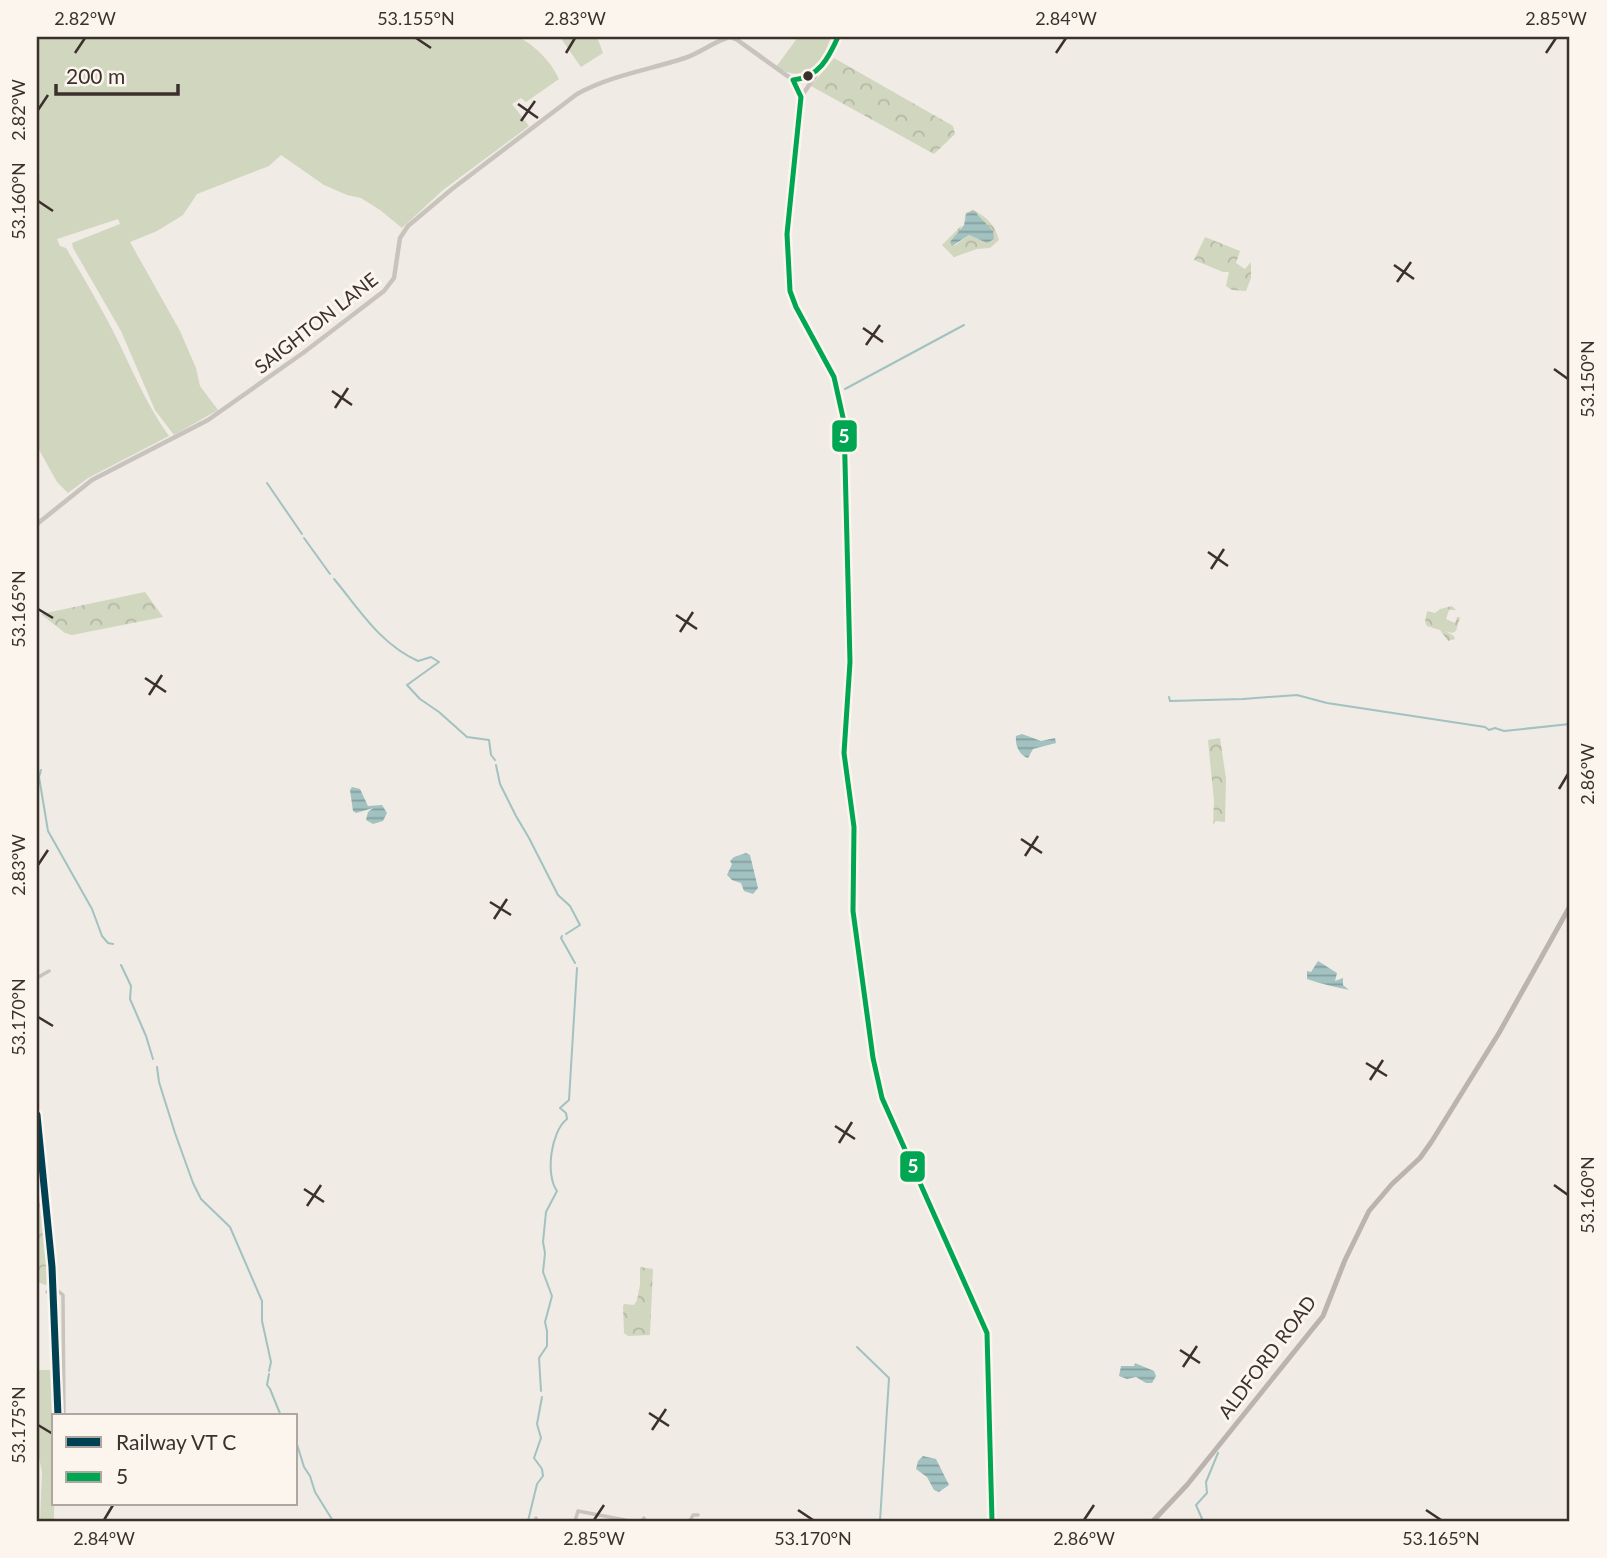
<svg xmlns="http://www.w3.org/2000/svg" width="1607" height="1558" viewBox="0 0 1607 1558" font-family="Lato,sans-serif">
<defs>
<pattern id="forest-crowns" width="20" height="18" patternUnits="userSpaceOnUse" patternTransform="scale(1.75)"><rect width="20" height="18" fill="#d1d6bf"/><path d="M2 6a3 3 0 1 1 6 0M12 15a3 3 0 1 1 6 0" fill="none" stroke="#b4b8a4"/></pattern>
<pattern id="water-rules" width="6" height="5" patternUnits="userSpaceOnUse" patternTransform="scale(1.75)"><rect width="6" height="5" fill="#a1c2c1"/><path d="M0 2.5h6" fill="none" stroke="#849e9d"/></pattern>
</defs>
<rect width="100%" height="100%" fill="#f0ebe5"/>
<path fill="#d1d6bf" d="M37,37H519C536,47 550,60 559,79L526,102L521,98L512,104L529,126L443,190L402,228L380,210L361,198L347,195L324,185L281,155L269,166L197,194L183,215L157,231L130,242L180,331L196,368L200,386L218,410L174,435L155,410L121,331L73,248L72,243L120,224L118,219L57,239L60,246L66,248C82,275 98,302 112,329C131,366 145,403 169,436L88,478L68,493L57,482L37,446V178L40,171L37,169Z
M560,37H597L603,53L581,67Z
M798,37H831C822,64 805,85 776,67Z
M37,1370H55L54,1521H40L42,1472L37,1448Z"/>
<path fill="url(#forest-crowns)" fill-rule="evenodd" d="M834,58L953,126L955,134L934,154L811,86Z
M973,210C987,217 995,225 999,240L990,248L977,249L954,257L942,245L962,225L966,213ZM978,215L988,227L987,243L969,235L954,246L965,217Z
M1205,237L1240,251L1236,263L1245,269L1251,262V278L1246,291L1232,290L1226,286L1229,272H1223L1194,260Z
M145,592L163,617L72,635L65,633L41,614Z
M1452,606L1456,610H1449L1446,619L1455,623L1457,617H1460L1456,631L1452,633L1445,631L1454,636L1455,639L1448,641L1440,630L1427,626L1425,622L1427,611L1435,613L1440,609Z
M1220,738L1226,779L1225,822L1216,821L1213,825L1214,801L1208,740Z
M38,1167L48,1284L46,1285L37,1282Z
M640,1267L653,1269L650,1335L628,1336L624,1333L623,1306L624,1304L634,1305L637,1300L640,1285Z"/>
<path fill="url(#water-rules)" d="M971,211L975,212L993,231L994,239L987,243L969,235L952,246L950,242L964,225L966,215Z
M1022,734L1041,741L1055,738L1056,743L1033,749L1028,758C1019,755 1015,745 1016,736Z
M352,787L360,789L368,806L382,805L387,813L383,821L373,824L366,820L368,812L373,808L356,813L353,811L350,790Z
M746,853L750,855L758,888L753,894L744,891L741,883L732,880L727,875L732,864L730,861L734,857Z
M1318,961L1337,973L1335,981L1343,978V985L1349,990C1336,987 1321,984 1307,979V971L1311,972Z
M1135,1363L1154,1371L1156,1376L1152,1383H1146L1136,1377L1127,1379L1119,1376L1121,1366H1134Z
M923,1456L936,1459L949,1485L939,1492L934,1490L927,1477L916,1469L918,1461Z"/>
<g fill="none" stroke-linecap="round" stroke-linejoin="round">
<path stroke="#a1c2c1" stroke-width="2" d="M845,389L964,325
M267,483L302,534
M304,538L330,574
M334,579C360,610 380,644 418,661L431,657L439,662L407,685L420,699L439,712L467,737L489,740L491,755L495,760
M1169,697L1170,701L1243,699L1297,695L1327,703L1485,727L1489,730L1495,728L1504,731L1570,724
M496,765L500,784L516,816L529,838L558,895L570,906L580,925L566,934
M41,770L39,777L48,831L92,909L102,936L108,943L113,944
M562,936L561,938L575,963
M121,965L131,986L130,999L146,1036L153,1059
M157,1067L159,1082L175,1133L193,1183L201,1199L230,1227L262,1301V1321L271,1362L269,1371
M857,1347L889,1378L880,1521
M269,1374L267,1385L270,1389L281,1416
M541,1391L539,1358L547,1346V1331L545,1322L552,1296L543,1272L545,1253L543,1242L546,1212L557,1191C545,1175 551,1131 567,1119L566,1113L560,1108L569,1100L577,968
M296,1441L304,1467L310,1476L315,1492L333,1521
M528,1521L537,1484L543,1476L542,1469L534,1458L541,1438L537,1424L542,1397
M1203,1521L1196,1505L1207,1493L1206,1482L1218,1453"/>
<path stroke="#c9c3be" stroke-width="3.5" d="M37,978L49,971
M47,1292L58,1291L63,1295L64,1416
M536,1521V1518
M575,1521L578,1511L630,1521
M642,1521L644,1518
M690,1521L693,1515H698"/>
<path stroke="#c9c3be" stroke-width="4.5" d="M793,80L801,97L787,234L790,291L796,307L834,377L844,422L850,662L844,753L854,827L853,911L873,1058L882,1098L987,1333L992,1521
M793,80C820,79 828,59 838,37
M801,97L816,75
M37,524L92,480L208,420L303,353L384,291L394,278L400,238L408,226L452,189L577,94C612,75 648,70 685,58C701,53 714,41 730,37L736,39L793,80"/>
<path stroke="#bab3ae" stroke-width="5" d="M1153,1521L1187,1485L1323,1316L1345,1260L1369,1211L1392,1184L1420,1158L1432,1141L1499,1033L1570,906"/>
<defs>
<path id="bus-1" d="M793,80L801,97L787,234L790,291L796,307L834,377L844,422L850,662L844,753L854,827L853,911L873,1058L882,1098L987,1333L992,1521
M793,80C819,77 828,59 838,37"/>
</defs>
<use href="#bus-1" stroke="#fbf5ee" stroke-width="10"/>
<use href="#bus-1" stroke="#00a651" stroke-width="5"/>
<defs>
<path id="rail-1" d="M37,1115L52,1267L58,1416"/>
</defs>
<use href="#rail-1" stroke="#fbf5ee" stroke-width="12"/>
<use href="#rail-1" stroke="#004153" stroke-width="7"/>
</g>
<path fill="none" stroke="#3b302b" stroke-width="2.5" d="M416,38L431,48M75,53L85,38M566,53L575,38M1056,53L1066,38M1546,53L1556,38M518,104L538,118M38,110L48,95M521,121L535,101M38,201L53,211M1394,265L1414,279M1397,282L1411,262M863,328L883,342M866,345L880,325M1554,369L1568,379M332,391L352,405M335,408L348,388M1208,552L1228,566M1211,569L1224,549M38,609L53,618M676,615L697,629M680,632L693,612M145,678L166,692M149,695L162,675M1559,789L1568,774M1021,839L1042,853M1025,856L1038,836M38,865L48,850M490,902L511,915M494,919L507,899M38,1017L53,1026M1366,1063L1387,1076M1370,1080L1383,1060M835,1126L855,1139M839,1143L852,1122M1554,1185L1568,1195M304,1189L324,1202M307,1206L321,1185M1180,1350L1200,1363M1183,1367L1197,1346M649,1413L669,1426M38,1425L53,1434M652,1430L666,1409M798,1510L813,1520M1426,1510L1441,1520M104,1520L113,1505M594,1520L604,1505M1084,1520L1094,1505"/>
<circle fill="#3b302b" stroke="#fbf5ee" stroke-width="2.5" cx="808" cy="76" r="6"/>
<g text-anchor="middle" stroke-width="6" stroke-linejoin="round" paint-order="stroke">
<g font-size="19" fill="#3b302b" stroke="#fbf5ee">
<text transform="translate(316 323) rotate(-38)" y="7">SAIGHTON LANE</text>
<text transform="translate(1267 1357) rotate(-53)" y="7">ALDFORD ROAD</text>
</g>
</g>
<g stroke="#fbf5ee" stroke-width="2.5">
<rect x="831" y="419" width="27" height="34" rx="7" fill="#00a651"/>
<rect x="899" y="1150" width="27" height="33" rx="7" fill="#00a651"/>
</g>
<g font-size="19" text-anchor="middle" font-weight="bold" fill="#fff">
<text x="844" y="443">5</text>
<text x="913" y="1173">5</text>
</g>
<rect width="1607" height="1558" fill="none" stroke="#fbf5ee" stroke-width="77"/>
<rect x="52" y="1414" width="245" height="91" fill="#fbf5ee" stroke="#aea6a0" stroke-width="2"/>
<rect x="66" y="1437" width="35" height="10" fill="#004153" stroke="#aea6a0" stroke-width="2"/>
<text x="116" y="1450" font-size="21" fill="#3b302b">Railway VT C</text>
<rect x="66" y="1472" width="35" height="10" fill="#00a651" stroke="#aea6a0" stroke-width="2"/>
<text x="116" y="1484" font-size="21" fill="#3b302b">5</text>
<path d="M56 84v10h122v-10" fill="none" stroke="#3b302b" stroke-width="3.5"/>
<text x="66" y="84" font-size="21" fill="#3b302b" stroke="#fbf5ee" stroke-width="5" paint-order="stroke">200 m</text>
<rect x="38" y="38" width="1530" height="1482" fill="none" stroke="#3b302b" stroke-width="2.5"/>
<g font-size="18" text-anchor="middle" fill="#3b302b">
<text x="85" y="25">2.82°W</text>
<text x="416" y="25">53.155°N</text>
<text x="575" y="25">2.83°W</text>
<text x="1066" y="25">2.84°W</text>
<text x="1556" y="25">2.85°W</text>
<text transform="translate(19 110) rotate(-90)" y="6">2.82°W</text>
<text transform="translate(19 201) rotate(-90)" y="6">53.160°N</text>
<text transform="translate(1588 379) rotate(-90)" y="6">53.150°N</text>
<text transform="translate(19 609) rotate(-90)" y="6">53.165°N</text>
<text transform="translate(1588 774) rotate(-90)" y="6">2.86°W</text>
<text transform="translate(19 865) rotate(-90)" y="6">2.83°W</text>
<text transform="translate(19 1017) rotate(-90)" y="6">53.170°N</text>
<text transform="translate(1588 1195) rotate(-90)" y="6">53.160°N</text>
<text transform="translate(19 1425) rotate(-90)" y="6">53.175°N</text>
<text x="104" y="1545">2.84°W</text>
<text x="594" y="1545">2.85°W</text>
<text x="813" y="1545">53.170°N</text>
<text x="1084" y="1545">2.86°W</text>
<text x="1441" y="1545">53.165°N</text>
</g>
</svg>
